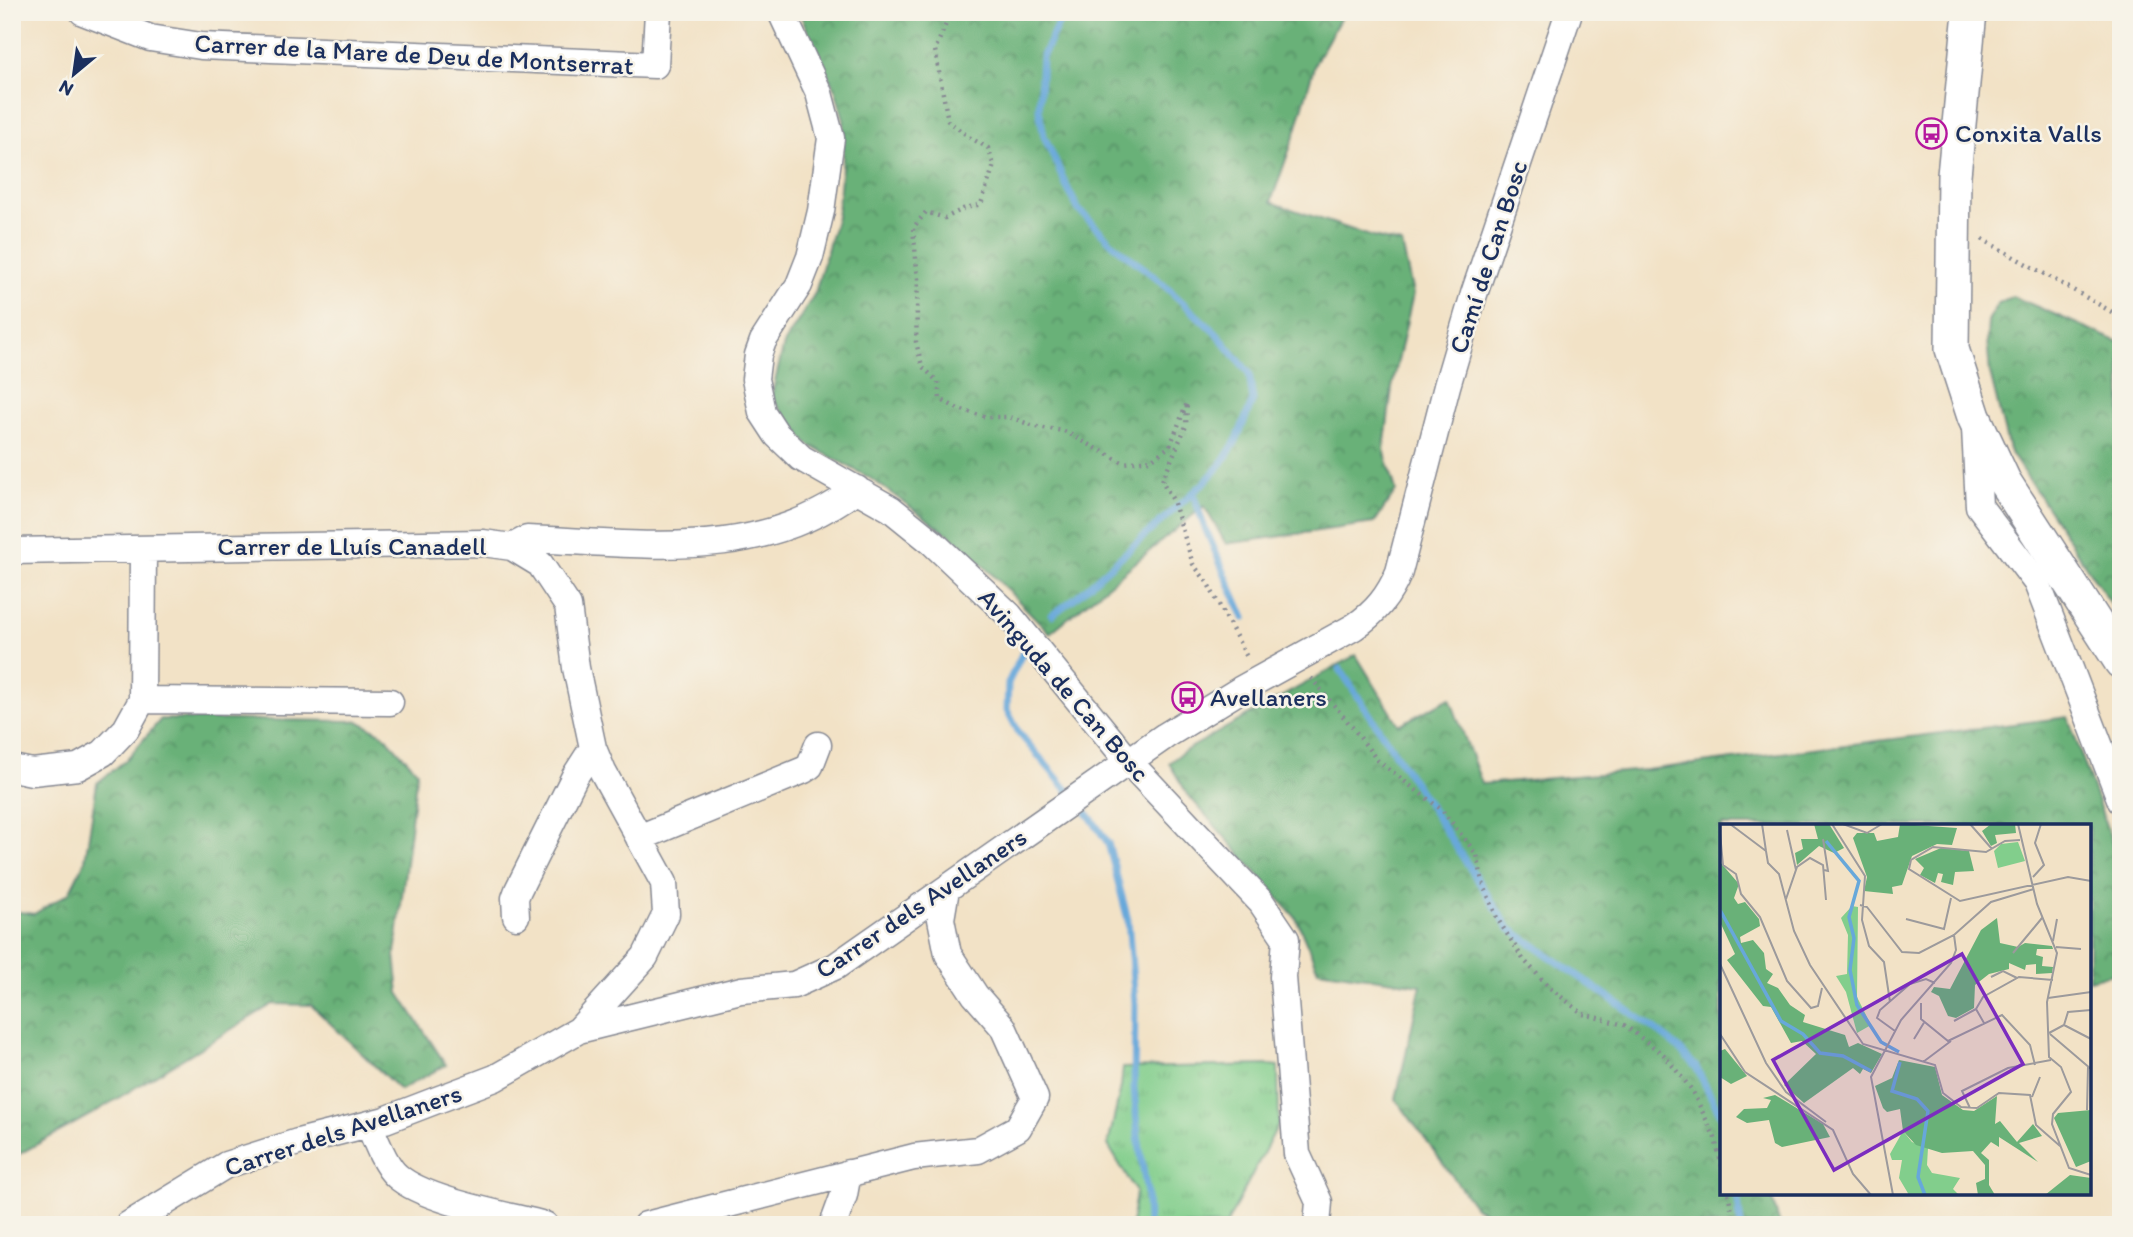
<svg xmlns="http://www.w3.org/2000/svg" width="2133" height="1237" viewBox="0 0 2133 1237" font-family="Itim,sans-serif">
<defs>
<pattern id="grass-tufts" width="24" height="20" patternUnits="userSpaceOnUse" patternTransform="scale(1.75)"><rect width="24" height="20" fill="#82ce8c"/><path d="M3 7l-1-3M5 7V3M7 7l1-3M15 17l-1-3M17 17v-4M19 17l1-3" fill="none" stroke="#70b17b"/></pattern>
<pattern id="forest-crowns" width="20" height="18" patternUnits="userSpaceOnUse" patternTransform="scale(1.75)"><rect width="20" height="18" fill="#69b178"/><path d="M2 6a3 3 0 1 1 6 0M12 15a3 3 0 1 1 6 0" fill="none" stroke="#569066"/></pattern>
</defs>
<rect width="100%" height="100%" fill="#f7f3e8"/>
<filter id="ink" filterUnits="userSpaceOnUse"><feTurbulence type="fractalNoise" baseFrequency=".0143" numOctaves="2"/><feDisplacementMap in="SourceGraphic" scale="14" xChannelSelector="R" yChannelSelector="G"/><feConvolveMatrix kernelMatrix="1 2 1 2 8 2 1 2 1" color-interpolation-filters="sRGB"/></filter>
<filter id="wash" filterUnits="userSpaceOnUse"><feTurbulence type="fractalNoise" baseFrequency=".00686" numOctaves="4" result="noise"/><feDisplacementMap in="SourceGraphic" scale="28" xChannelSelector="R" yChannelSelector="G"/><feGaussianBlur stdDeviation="1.57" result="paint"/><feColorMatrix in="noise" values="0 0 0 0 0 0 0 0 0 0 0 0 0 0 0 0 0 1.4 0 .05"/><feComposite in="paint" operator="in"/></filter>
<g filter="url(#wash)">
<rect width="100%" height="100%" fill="#f2e2c6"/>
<path fill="url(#grass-tufts)" stroke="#4e7e75" stroke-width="2" d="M1270,1065L1278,1066L1279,1123L1226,1225H1131L1136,1192L1108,1145L1121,1087L1123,1068Z"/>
<path fill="url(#forest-crowns)" stroke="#42706b" stroke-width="2" d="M799,12H1344L1315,63L1295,134L1271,202L1373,237L1402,244L1413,294L1392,388L1384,449L1396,491L1374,523L1226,544L1204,506L1050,633L962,544L870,478L809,445L771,398L784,344L815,293L837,216L843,158L844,120L836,92Z
M2012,296L2121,343V619L2009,450L1990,373L1987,339L1988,321L1997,304Z
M1356,655L1399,725L1450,698L1482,784L1646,770L2068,717L2121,868V972L2089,980V826H1722V1193H1770L1780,1225H1513L1475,1207L1396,1099L1421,985L1318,970L1296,918L1188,795L1169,763L1183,752Z
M161,719L358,721L383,734L417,771L395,955L399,993L446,1065L400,1090L311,1005L273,1004L92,1114L12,1158V911L34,914L69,893L85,861L97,783L126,760Z"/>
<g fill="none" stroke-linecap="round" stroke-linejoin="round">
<path stroke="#67a8da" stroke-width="7" d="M1193,493L1203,523L1244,618
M1052,615L1075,598L1205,482L1222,463L1236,441L1253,400L1249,373L1217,334L1155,277L1114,245L1078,209L1066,185L1044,136L1039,109L1042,57L1064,12
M1023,652L1008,683L1007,710L1019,733L1091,818L1108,843L1128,920L1135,1003L1134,1088L1138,1136L1147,1194L1148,1225
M1340,669L1509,928L1649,1025L1676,1046L1696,1067L1722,1118
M1737,1193L1741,1225"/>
</g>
</g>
<g filter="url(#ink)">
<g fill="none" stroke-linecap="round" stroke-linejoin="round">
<defs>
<path id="minor" d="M83,12L150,38L201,46L655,65L658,12
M781,12L819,93L831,138L821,211L810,257L799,285L763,341L758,355L755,379L762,412L777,435L801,458L891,509L933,543L1009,615L1129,762L1261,902L1286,939L1283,977L1297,1154L1319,1202L1317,1225
M1975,428L1979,506L2037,583L2121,801
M512,547L527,539C643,543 757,564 857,489
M12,551L483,543L512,547L540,564L568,606L576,668L593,748L603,772L664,883L666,914L645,957L579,1030
M142,700L390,702
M12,768L32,772L78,767L103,753L126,729L142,700L143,549
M639,838L804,770L810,766L818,745
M516,916L515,898L518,890L575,776L593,748
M369,1124C375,1139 385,1166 397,1176C425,1201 507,1215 545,1225
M128,1225L226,1165L298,1142L385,1120L437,1100L495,1078L579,1030L741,990L794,985L836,966L1165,736L1240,690L1354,627C1376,612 1389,596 1399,572L1447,386L1474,294L1569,12
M646,1225L914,1157L978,1150L1018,1128L1035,1098L1003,1027L975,995L948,954L941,919L946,889
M833,1225L844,1195L848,1173"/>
<path id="tertiary" d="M1970,12L1954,175L1952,349L1974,417L2004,481L2121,662"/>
</defs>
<use href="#minor" stroke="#868892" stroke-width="29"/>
<use href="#tertiary" stroke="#868892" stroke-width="36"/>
<path stroke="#868892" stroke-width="4.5" stroke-dasharray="2 5" stroke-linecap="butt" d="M951,12L935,50L948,121L969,137L988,148L994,165L981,204L963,209L945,218L926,212L913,228L918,279L916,342L922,366L938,382L940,399L958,409L987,417H1009L1037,427L1064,431L1124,463L1151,460L1170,446L1187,403L1186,426L1162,481L1173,500L1193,564L1207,582L1248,659
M1982,239L2121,317
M1311,678L1353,728L1377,760L1442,810L1477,855L1483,883L1497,918L1523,959L1550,988L1583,1014L1624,1025L1664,1055L1692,1090L1715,1138L1722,1167
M1728,1193L1735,1225"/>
<use href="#minor" stroke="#fff" stroke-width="26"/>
<use href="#tertiary" stroke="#fff" stroke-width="33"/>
</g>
</g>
<defs>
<symbol id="bus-ring" viewBox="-11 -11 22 22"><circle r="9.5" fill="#f7f3e8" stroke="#b5179e" stroke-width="1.5"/><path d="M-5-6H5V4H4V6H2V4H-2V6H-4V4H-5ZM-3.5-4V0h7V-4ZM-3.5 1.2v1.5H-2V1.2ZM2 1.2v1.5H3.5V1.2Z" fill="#b5179e"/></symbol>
</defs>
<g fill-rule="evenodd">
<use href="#bus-ring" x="1914" y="116" width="35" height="35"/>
<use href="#bus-ring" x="1170" y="680" width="35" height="35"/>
</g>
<g text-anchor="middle" stroke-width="5" stroke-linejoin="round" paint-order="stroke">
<g font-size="26" fill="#1b2f5e" stroke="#f7f3e8">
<text transform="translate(414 54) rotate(3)" y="9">Carrer de la Mare de Deu de Montserrat</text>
<text transform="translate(1488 257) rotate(-72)" y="9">Camí de Can Bosc</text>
<text x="352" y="555">Carrer de Lluís Canadell</text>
<text transform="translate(1064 685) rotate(49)" y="9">Avinguda de Can Bosc</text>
<text transform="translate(921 903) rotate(-34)" y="9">Carrer dels Avellaners</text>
<text transform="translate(343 1130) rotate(-18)" y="9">Carrer dels Avellaners</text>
</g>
<g font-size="26" fill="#1b2f5e" stroke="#f7f3e8" text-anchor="start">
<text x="1955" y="142">Conxita Valls</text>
<text x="1210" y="706">Avellaners</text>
</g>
</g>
<g transform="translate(1720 824)">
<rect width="371" height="371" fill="#f2e2c6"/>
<path d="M298,18L305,37L278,44L274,27L281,20ZM132,82L138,83L137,173L151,201L137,209L126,168L116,152L127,150L128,111L121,94ZM183,307L192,318L208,324L207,341L212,349L240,354L233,365L239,371H189L179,354L182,336H172L170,330Z" fill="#82ce8c"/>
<path d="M94,0H109L124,24L114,29L99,22L77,41L75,29L83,25L81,15H98ZM180,0L237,4L232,21L217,20L192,32L182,61L172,63L173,70L144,67L147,53L133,14L137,9H154L157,17L178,13ZM271,0H295L296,9L275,11L277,19L271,22L262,7ZM221,24L249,27L254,47L235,48L233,61L221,58L223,50L218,49L215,59L200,51L204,44L195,35ZM0,38L19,60L14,74L18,80L25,78L39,95L40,102L20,113L21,119L33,116L44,129L46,145L53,150L47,159L58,164L70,181L85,191L83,198L125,211L129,223L138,219L162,230L151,249L143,245L140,250L133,244L84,279L64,261L96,230L82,217L71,219L51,183L43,182L7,136L15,130L0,98ZM277,94L280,119L298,123L305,119L332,122L333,125H317L316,131L323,133L322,142L333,143L332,149L316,150V140L306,141L305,146L289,139V145L269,150L255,161L254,184L236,194L228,192L219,172L211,168L214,163L230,165L261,106ZM5,225L27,252L11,260L0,253V227ZM179,236L215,243L222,271L243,286L254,287L277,272L275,300L280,297L297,318L313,300L322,312L299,319L318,338L279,313V323L271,318L261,329L269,336V361L275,371H258L256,359L265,355V341L253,327L222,329L196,321L183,307L180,285L167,288L163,284L155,262L172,254ZM55,271L103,300L110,313L62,323L55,319L49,296L27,299L16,293L24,285L47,284L51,276L43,274ZM371,286V337L356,343L334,294L338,289ZM350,351L371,354V371H325Z" fill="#69b178"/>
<path fill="none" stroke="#67a8da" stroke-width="3.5" d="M106,17L139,57L129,93L134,114L130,146L137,181L161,218L179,228M0,86L61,197L83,210L100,229L123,232L151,247M180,238L172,267L197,275L208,287L198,353L205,371"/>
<path fill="none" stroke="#9c9a9c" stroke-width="2" d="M10,0L46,27L48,39L59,50L74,107L90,141L143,220L215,241L223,269L241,283L257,284L279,269L310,271L316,301L340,322M42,0L46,27M112,0L145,52L142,96L149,122L164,138L170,178M123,0L147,9L162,0M250,0L272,25M298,0L317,80L337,129L327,178L329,233L341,243L351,268L333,290L332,300L349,344L371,351M67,6L76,46M0,9L3,41L16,50L21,70L40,93L67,157L91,184L98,182L102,164M103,15L108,47L104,46M300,16L285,17L266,28L213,23L191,36L189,45L240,77L348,53L371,57M313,53L324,41L315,19L321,0M66,75L77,43L90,34L103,41L106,76M140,81L147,83L182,128L199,129L234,111L271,78L314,65M186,95L224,105L231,74M333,117L337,95M336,123L361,125M293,129L322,94M0,140L46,239L66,268L106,298M271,153L283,147L297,154M328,174L371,168M201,179V195L228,217L282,191L310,221L315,241M234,197L256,185M264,199L256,185L263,173L299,153L333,156M344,201L371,215M175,207L157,194L160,186L190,160L206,155L215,159M329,209L344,201L348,188L371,186M0,210L25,248L113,306L133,350L151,371M330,210L371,245M194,215L205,197M203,238L231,217M312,273L320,253M250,284L242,267L288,244L331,236M367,286L368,242M173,371L151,253L181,196L231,139L236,126L234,111"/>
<path fill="#7b2cbf" fill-opacity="0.15" stroke="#7b2cbf" stroke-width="3.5" d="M242,130L303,240L114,346L53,236Z"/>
<rect width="371" height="371" fill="none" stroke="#1b2f5e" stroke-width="3.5"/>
</g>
<rect width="2133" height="1237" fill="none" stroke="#f7f3e8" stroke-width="42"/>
<g transform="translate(74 74) rotate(209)" stroke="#f7f3e8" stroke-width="5" paint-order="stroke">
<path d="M0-5L12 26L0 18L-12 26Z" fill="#1b2f5e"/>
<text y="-10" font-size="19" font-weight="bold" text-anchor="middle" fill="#1b2f5e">N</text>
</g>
</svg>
